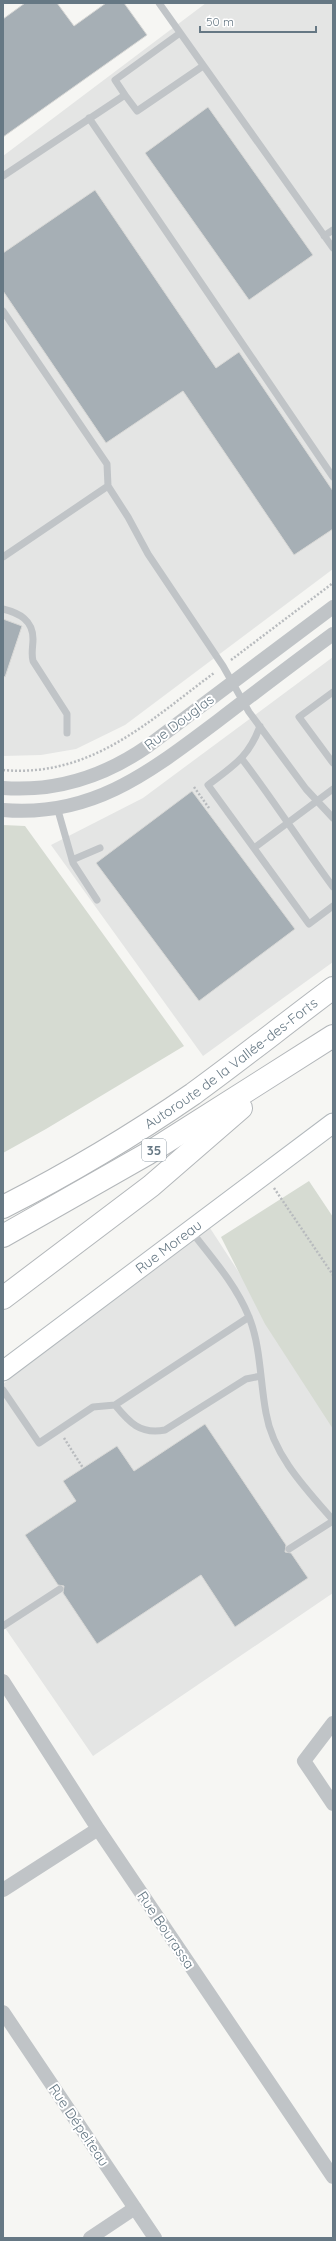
<svg xmlns="http://www.w3.org/2000/svg" width="336" height="2241" viewBox="0 0 336 2241" font-family="Quicksand,sans-serif">
<rect width="100%" height="100%" fill="#f6f6f3"/>
<path fill="#e4e5e4" d="M206,3H333V569L125,725L76,749L41,755L3,756V156Z
M333,657V962L203,1056L51,845L143,798Z
M210,1228L333,1417V1593L93,1756L3,1625V1384Z"/>
<path fill="#d6dbd2" d="M3,825L25,826L184,1046L46,1129L3,1153Z
M309,1181L333,1217V1429L265,1324L221,1237Z"/>
<path fill="#a6afb5" stroke="#d8d8d6" d="M25,3H57L74,26L106,3H124L147,35L3,137V19Z
M208,107L313,255L249,300L145,153Z
M95,190L216,368L239,352L333,491V529L294,555L183,391L106,443L3,291V253Z
M3,619L22,626L5,677L3,676Z
M192,791L295,929L199,1001L96,863Z
M205,1424L286,1545L285,1552L291,1553L308,1578L235,1627L201,1575L97,1644L63,1593L64,1586L58,1585L25,1535L76,1501L63,1481L117,1446L134,1471Z"/>
<g fill="none" stroke-linecap="round" stroke-linejoin="round">
<defs>
<g id="secondary">
<path id="s1" d="M3,1371L333,1123"/>
</g>
<g id="highway">
<path id="s2" d="M3,1207C68,1174 132,1136 193,1094C240,1060 286,1023 333,988"/>
<path d="M3,1236L147,1154L333,1036"/>
<path d="M3,1298L151,1186L241,1108"/>
</g>
</defs>
<use href="#secondary" stroke="#b2b8bc" stroke-width="21"/>
<use href="#highway" stroke="#b3b7ba" stroke-width="24"/>
<path stroke="#b8bbbe" stroke-width="2.5" stroke-dasharray="2 2" stroke-linecap="butt" d="M231,660L333,583
M3,770C91,778 149,721 214,673
M194,787L209,808
M274,1188L333,1275
M64,1438L83,1468"/>
<path stroke="#c0c4c7" stroke-width="7" d="M159,3L333,248
M125,95L115,80L180,33
M89,118L333,477
M3,176L125,95L137,111L203,66
M324,236L333,230
M3,311L107,464L108,486L128,517L148,554L223,666L249,712L306,789L333,818
M3,557L108,486
M3,609C19,613 33,620 33,639C33,647 31,653 33,661L67,714V733
M333,692L299,717L333,763
M260,726C249,757 233,766 208,785L309,924L333,906
M242,759C274,801 302,845 333,887
M57,807L73,863L97,900
M254,848L333,789
M72,860L100,848
M191,1231C213,1259 236,1285 249,1317C261,1347 260,1382 266,1413C273,1455 306,1489 333,1520
M3,1390L39,1443L93,1407L115,1405L249,1317
M115,1405C129,1422 140,1435 165,1430L246,1379L261,1376
M289,1549L333,1521
M3,1626L60,1589"/>
<path stroke="#c0c4c7" stroke-width="14" d="M3,788C56,792 105,776 148,746L333,607
M3,810C93,818 151,771 219,720C257,691 295,662 333,634
M3,1681L98,1829L333,2177
M333,1723L304,1761L333,1804
M3,1890L98,1829
M3,2012L155,2238
M90,2238L135,2208"/>
<use href="#secondary" stroke="#fff" stroke-width="19"/>
<use href="#highway" stroke="#fff" stroke-width="22"/>
</g>
<g text-anchor="middle" stroke-width="4" stroke-linejoin="round" paint-order="stroke">
<rect fill="#fff" stroke="#94a0a9" stroke-width="1" x="142" y="1139" width="24" height="22" rx="3"/>
<g font-size="13" font-weight="bold" fill="#667884">
<text x="154" y="1155">35</text>
</g>
<g font-size="14" fill="#667884" stroke="#fff">
<text transform="translate(179 722) rotate(-37)" y="5">Rue Douglas</text>
<text dy="5" stroke="none"><textPath href="#s2" startOffset="270">Autoroute de la Vallée-des-Forts</textPath></text>
<text dy="5" stroke="none"><textPath href="#s1" startOffset="207">Rue Moreau</textPath></text>
<text transform="translate(166 1930) rotate(56)" y="5">Rue Bourassa</text>
<text transform="translate(79 2125) rotate(56)" y="5">Rue Dépelteau</text>
</g>
</g>
<rect width="336" height="2241" fill="none" stroke="#667884" stroke-width="8"/>
<path d="M200 26v6h116v-6" fill="none" stroke="#667884" stroke-width="2"/>
<text x="206" y="26" font-size="12" fill="#667884" stroke="#ffffff" stroke-width="3" paint-order="stroke">50 m</text>
</svg>
